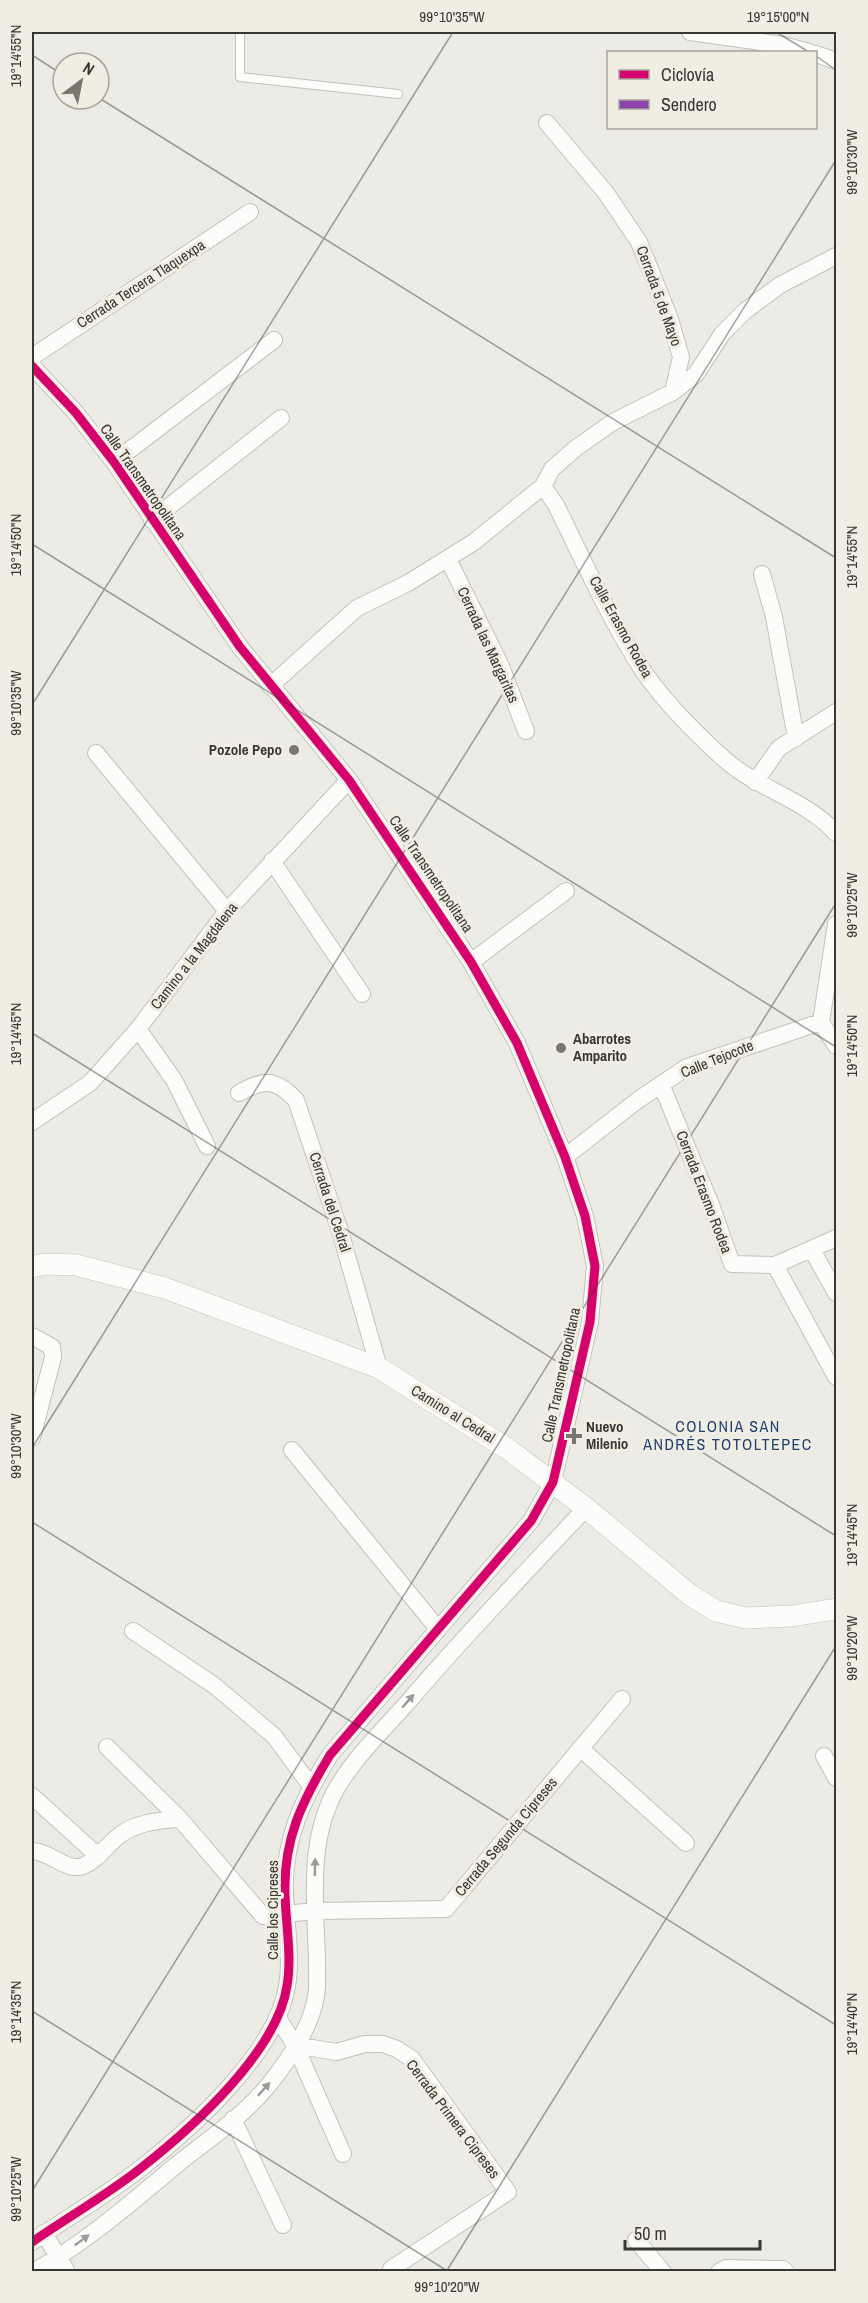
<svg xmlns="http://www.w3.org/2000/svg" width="868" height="2303" font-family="'Archivo Narrow',sans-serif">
<rect width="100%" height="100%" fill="#ecebe6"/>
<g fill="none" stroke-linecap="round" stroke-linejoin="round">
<defs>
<path id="service" d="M 240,32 L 240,77 L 398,94"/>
<path id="minor" d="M 690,32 L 783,45 L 809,52
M 816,54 L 836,61
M 547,123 L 606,193 L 639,242 L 670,319 L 681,357 L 673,392
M 32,357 L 250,212
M 32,366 L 76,413 L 114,462 L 240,647 L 349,780 L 471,962 L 517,1043 L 565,1157 L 585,1216 L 595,1266 L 590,1322 L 553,1482 L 531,1521 L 330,1755 C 302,1801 283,1840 285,1895 C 286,1925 292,1957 287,1986 C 277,2052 192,2128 141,2168 C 107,2195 68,2217 32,2242
M 114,462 L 274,340
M 543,486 L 556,505 C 582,558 607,613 638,663 C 660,698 692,730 723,758 C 757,789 805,799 836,833
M 152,520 L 281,418
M 448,559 L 500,664 L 526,731
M 762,574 L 774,617 L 796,738
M 270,686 L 357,608 L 408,583 L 474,542 L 543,486 L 552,469 L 576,448 L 613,422 L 673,392 L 696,374 L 722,334 L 745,311 L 780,285 L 836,256
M 96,753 L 227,911
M 755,782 L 779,748 L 836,712
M 272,861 L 362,994
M 836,924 L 821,1022 L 836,1046
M 471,962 L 566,891
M 138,1029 L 174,1080 L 207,1146
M 661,1084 L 711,1205 L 732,1264 L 775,1265 L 836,1238
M 239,1093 C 264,1079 275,1078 296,1100 L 340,1231 L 379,1368
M 32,1122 L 90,1083 L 138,1029 L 227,911 L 349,780
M 565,1157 L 638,1100 L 687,1067 L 821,1022
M 812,1250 L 836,1293
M 775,1265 L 836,1377
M 32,1336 L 52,1347 L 53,1357 L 32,1438
M 292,1450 L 438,1629
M 133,1631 L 215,1686 L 274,1736 L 311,1786
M 107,1747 L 180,1819
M 580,1748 L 686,1843
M 824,1756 L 836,1778
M 32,1796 L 98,1856
M 32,1851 C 49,1851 67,1872 83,1866 C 96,1861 105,1848 115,1839 C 132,1823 158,1820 180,1819 L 263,1916 L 316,1911 L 446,1909 L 622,1699
M 278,2018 L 295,2045 L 343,2154
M 295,2045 L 336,2052 L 365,2044 L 383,2044 L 397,2049 L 412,2059 L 508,2192 L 391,2269
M 233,2119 L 283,2225
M 44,2233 L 67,2272
M 636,2240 L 663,2272
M 33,2272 C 87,2242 133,2201 180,2162 C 209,2139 243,2116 267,2087 C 289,2060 316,2022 317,1986 C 319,1919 302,1847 338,1786 C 356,1756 384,1729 408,1702 C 465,1635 526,1572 586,1508
M 719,2272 L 726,2268 L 783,2269 L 786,2272"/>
<path id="tertiary" d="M 32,1267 L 45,1264 L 76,1265 L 165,1288 L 379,1368 L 508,1449 L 586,1508 L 690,1595 L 716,1611 L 746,1618 L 792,1616 L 836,1609"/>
</defs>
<!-- service casing -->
<use href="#service" stroke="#c2c2bd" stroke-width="10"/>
<!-- minor casing -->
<use href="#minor" stroke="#c2c2bd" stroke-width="18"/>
<!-- tertiary casing -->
<use href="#tertiary" stroke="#c2c2bd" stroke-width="22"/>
<!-- service -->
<use href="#service" stroke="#fcfcfb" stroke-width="8"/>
<!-- minor -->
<use href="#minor" stroke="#fcfcfb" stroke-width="16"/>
<!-- tertiary -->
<use href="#tertiary" stroke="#fcfcfb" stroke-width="21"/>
<!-- quiet -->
<path stroke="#8e44ad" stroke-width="8" stroke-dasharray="15 8" stroke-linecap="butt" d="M 707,34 L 707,32"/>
<defs>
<path id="cycleway" d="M 32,366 L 76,413 L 114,462 L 240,647 L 349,780 L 471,962 L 517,1043 L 565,1157 L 585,1216 L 595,1266 L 590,1322 L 553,1482 L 531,1521 L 330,1755 C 302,1801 283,1840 285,1895 C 286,1925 292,1957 287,1986 C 277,2052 192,2128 141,2168 C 107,2195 68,2217 32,2242"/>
</defs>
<!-- cycleway casing -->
<use href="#cycleway" stroke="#f0ede2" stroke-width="13"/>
<!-- cycleway -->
<use href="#cycleway" stroke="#d6006c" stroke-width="9"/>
</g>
<!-- one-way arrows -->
<defs><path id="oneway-solid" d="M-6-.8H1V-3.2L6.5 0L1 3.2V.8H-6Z" transform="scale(1.5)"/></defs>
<g fill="#9a9a96">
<use href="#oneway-solid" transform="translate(408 1701) rotate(-49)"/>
<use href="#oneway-solid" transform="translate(315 1867) rotate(-89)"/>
<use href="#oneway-solid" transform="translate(264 2089) rotate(-48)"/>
<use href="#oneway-solid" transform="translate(82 2240) rotate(-36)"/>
</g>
<!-- ticks -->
<path fill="none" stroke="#383732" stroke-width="1.5" stroke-opacity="0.45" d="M 776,32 L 809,52M 32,55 L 63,75M 816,56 L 836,70M 99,98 L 836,558M 32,544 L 836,1047M 32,705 L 453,32M 32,1033 L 836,1536M 32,1448 L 836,160M 32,1522 L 836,2025M 32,2011 L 449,2272M 32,2191 L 836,903M 446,2272 L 836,1646"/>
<!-- markers -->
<g fill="#777671" stroke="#f0ede2" stroke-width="2">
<circle cx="294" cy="750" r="6"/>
<circle cx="561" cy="1048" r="6"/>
<path d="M571 1427h6v6h6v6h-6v6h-6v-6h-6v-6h6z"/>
</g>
<g text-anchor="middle" stroke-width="6" stroke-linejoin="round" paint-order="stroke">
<!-- street labels -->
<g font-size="15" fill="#383732" stroke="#f0ede2">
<text transform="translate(141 284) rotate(-33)" y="5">Cerrada Tercera Tlaquexpa</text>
<text transform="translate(659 296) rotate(70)" y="5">Cerrada 5 de Mayo</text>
<text transform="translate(143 482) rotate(55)" y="5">Calle Transmetropolitana</text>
<text transform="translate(621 627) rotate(61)" y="5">Calle Erasmo Rodea</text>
<text transform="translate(488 645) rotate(65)" y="5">Cerrada las Margaritas</text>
<text transform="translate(431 874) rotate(56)" y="5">Calle Transmetropolitana</text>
<text transform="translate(194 956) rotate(-52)" y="5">Camino a la Magdalena</text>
<text transform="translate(717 1059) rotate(-22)" y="5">Calle Tejocote</text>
<text transform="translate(704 1192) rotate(69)" y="5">Cerrada Erasmo Rodea</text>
<text transform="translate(330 1202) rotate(72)" y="5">Cerrada del Cedral</text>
<text transform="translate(561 1375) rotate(-78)" y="5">Calle Transmetropolitana</text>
<text transform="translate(453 1414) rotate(32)" y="5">Camino al Cedral</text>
<text transform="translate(506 1837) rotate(-50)" y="5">Cerrada Segunda Cipreses</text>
<text transform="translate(273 1910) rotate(-90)" y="5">Calle los Cipreses</text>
<text transform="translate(453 2119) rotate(53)" y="5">Cerrada Primera Cipreses</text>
</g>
<!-- poi labels -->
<g font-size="15" font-weight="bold" fill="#383732" stroke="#f0ede2" text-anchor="start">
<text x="282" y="755" text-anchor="end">Pozole Pepo</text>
<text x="573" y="1044">Abarrotes<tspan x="573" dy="17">Amparito</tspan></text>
<text x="586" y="1432">Nuevo<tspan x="586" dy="17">Milenio</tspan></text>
</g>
<!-- neighbourhood labels -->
<g font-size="16" letter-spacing="1.5" fill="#1d4075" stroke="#f0ede2">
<text x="728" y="1432">COLONIA SAN<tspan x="728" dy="18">ANDRÉS TOTOLTEPEC</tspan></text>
</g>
</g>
<!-- border -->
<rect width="868" height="2303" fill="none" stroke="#f0ede2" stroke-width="66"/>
<!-- legend -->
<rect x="607" y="51" width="210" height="78" fill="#f0ede2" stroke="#a6a49c" stroke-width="1.5"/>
<rect x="619" y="70" width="30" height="9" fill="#d6006c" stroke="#a6a49c" stroke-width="1.5"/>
<text x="661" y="81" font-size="18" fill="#383732">Ciclovía</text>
<rect x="619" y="100" width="30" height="9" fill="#8e44ad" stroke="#a6a49c" stroke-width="1.5"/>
<text x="661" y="111" font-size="18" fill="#383732">Sendero</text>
<!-- north arrow -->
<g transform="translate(81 81) rotate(32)"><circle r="28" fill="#f0ede2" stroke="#a6a49c" stroke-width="1.5"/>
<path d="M0-4.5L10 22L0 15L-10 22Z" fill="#777671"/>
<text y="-9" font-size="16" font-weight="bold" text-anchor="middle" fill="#383732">N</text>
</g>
<!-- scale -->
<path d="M625 2240v9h135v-9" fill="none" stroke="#383732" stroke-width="3"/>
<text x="634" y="2240" font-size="18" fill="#383732" stroke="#f0ede2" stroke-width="4.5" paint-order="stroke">50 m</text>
<rect x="33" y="33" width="802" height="2237" fill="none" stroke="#383732" stroke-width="2"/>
<g font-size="15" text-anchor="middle" fill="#383732">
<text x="452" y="22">99°10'35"W</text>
<text x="778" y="22">19°15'00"N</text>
<text transform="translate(16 56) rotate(-90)" y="5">19°14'55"N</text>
<text transform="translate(852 162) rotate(-90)" y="5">99°10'30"W</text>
<text transform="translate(16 545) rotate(-90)" y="5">19°14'50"N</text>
<text transform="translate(852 557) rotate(-90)" y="5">19°14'55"N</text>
<text transform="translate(16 703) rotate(-90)" y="5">99°10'35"W</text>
<text transform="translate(852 905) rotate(-90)" y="5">99°10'25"W</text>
<text transform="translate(16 1034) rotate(-90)" y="5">19°14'45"N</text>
<text transform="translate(852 1046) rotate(-90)" y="5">19°14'50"N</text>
<text transform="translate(16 1446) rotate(-90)" y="5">99°10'30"W</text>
<text transform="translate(852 1535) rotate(-90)" y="5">19°14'45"N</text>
<text transform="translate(852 1648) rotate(-90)" y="5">99°10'20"W</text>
<text transform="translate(16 2012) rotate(-90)" y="5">19°14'35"N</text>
<text transform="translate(852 2024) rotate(-90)" y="5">19°14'40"N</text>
<text transform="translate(16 2189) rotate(-90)" y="5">99°10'25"W</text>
<text x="447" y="2292">99°10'20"W</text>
</g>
</svg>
